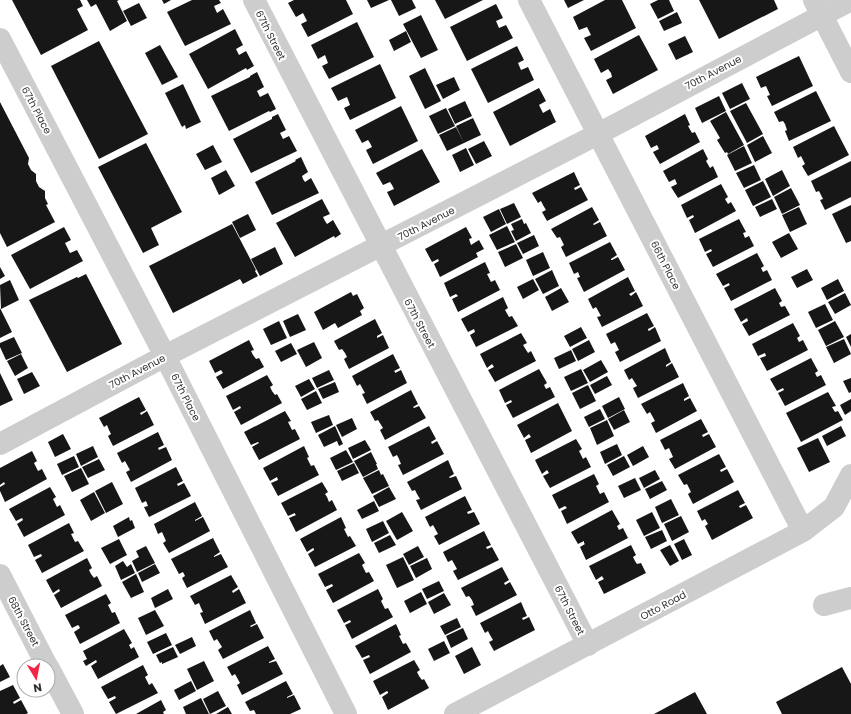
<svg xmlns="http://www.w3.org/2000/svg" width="851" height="714" font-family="Poppins,sans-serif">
<rect width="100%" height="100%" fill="#fff"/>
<!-- building -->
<path fill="#171717" d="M 12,0 L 80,0 L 83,6 L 77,9 L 88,30 L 41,55 Z
M 87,0 L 119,0 L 117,1 L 127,21 L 110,31 L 96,4 L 91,7 Z
M 162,0 L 171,0 L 164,4 Z
M 192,0 L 219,0 L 221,3 L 214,6 L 217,13 L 223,9 L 231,24 L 185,46 L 167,12 Z
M 294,0 L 346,0 L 353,14 L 308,37 L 301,24 L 307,21 L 303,13 L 296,17 L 288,3 Z
M 367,0 L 389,0 L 371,8 Z
M 391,0 L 412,0 L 416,8 L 399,16 Z
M 435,0 L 483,0 L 445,19 Z
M 564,0 L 584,0 L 568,8 Z
M 605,0 L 622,0 L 636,28 L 591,51 L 584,38 L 591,35 L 587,27 L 579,30 L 573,17 Z
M 658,0 L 669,0 L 674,11 L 658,19 L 650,4 Z
M 699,0 L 774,0 L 778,9 L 719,39 Z
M 139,3 L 147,18 L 131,26 L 123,11 Z
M 496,4 L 503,18 L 496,21 L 499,28 L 506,25 L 513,38 L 467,61 L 450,27 Z
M 677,12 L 682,23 L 664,31 L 659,21 Z
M 421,15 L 438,50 L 421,58 L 403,24 Z
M 357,22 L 374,57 L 329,79 L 322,66 L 328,63 L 325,55 L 318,59 L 311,45 Z
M 235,29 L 243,45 L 236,49 L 239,55 L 246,51 L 254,66 L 247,70 L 246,68 L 208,89 L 189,54 Z
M 406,31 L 411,42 L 394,51 L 389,40 Z
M 639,35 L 658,70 L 613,94 L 606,80 L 612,77 L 611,73 L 608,69 L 601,73 L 594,59 Z
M 685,36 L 693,52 L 676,60 L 668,44 Z
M 99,41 L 148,134 L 99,159 L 51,66 Z
M 160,45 L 178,77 L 162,85 L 145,53 Z
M 517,46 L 524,60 L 518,63 L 521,70 L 528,67 L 534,80 L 488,103 L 471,69 Z
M 799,56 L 813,86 L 772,106 L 767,96 L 770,95 L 766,86 L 761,88 L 756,77 Z
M 380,64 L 396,98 L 350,120 L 344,108 L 350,105 L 347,97 L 338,101 L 331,88 Z
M 425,68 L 441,101 L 425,109 L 409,76 Z
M 257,72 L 264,87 L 257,91 L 260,97 L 268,93 L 276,109 L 270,112 L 269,111 L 229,131 L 211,96 L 250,77 L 250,76 Z
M 454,77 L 460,90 L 443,99 L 436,85 Z
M 742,83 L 750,99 L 730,109 L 722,93 Z
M 183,84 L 201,122 L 186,129 L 185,125 L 182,127 L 165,93 Z
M 539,88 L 546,101 L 539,105 L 543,113 L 550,109 L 556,122 L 510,146 L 493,112 Z
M 816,91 L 831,121 L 789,141 L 785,131 L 787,130 L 785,124 L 783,121 L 779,122 L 774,112 Z
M 719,96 L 726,111 L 702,123 L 695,108 Z
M 465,101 L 472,116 L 455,124 L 448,109 Z
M 0,102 L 29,158 L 28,164 L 31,170 L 36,174 L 36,181 L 39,187 L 45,191 L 45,198 L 48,204 L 46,205 L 55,222 L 7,247 L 0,233 Z
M 746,103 L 763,134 L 747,143 L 730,111 Z
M 401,106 L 418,141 L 373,164 L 366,150 L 372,147 L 370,143 L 368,140 L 362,143 L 355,130 Z
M 446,108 L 455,126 L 438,134 L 429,116 Z
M 726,112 L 744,145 L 728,154 L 727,152 L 725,153 L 717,140 L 720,138 L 710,121 Z
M 278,114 L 286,130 L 280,133 L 283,139 L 289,136 L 297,151 L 251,173 L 233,139 L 272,119 L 272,117 Z
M 685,114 L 690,125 L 688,126 L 692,133 L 695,132 L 700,142 L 660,164 L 653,152 L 659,149 L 657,145 L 651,148 L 645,136 Z
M 473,118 L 481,135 L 464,143 L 456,126 Z
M 834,126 L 849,155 L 808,176 L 802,166 L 805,164 L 801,156 L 798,158 L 793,147 Z
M 456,127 L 464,143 L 447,151 L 439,135 Z
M 763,136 L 772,153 L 755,162 L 747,145 Z
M 484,141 L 492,156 L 476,164 L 468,149 Z
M 146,143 L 182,212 L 151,228 L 159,245 L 143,253 L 98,167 Z
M 213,145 L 222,162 L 205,170 L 196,154 Z
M 744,146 L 752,163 L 735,171 L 727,155 Z
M 466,148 L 474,165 L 460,172 L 452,155 Z
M 422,149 L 440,182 L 394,206 L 387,192 L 394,189 L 392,185 L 390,182 L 383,185 L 376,173 Z
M 703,149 L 708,159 L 706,161 L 710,168 L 713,166 L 718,177 L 678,198 L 671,187 L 677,184 L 675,179 L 669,182 L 663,171 Z
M 301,157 L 308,172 L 302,176 L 303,179 L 305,182 L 311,178 L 319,193 L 272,215 L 255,182 L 296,161 L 295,160 Z
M 851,161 L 851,197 L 825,210 L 820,200 L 823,199 L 819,191 L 816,192 L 811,181 Z
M 754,165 L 761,180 L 744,188 L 736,173 Z
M 226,170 L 235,186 L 219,195 L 211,178 Z
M 782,170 L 790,186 L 773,196 L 765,179 Z
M 574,172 L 580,185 L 574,188 L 575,190 L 581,187 L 588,200 L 547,221 L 542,212 L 546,210 L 543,205 L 541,201 L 538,203 L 532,193 Z
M 763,181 L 771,197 L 753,206 L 745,190 Z
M 721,184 L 728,197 L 725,199 L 728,204 L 731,202 L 736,211 L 695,233 L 689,220 L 694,217 L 693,215 L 687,218 L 681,205 Z
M 791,188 L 800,205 L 782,214 L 774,197 Z
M 322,199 L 330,214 L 323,217 L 325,221 L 327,224 L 333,220 L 341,234 L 335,238 L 334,236 L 295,257 L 276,223 Z
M 772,199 L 777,209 L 760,217 L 755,207 Z
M 514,203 L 521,217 L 507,224 L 500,209 Z
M 851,205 L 851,241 L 846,243 L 832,214 Z
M 592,207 L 599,220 L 593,224 L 594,225 L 600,222 L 607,236 L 566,257 L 561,247 L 564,245 L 560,237 L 557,238 L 551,229 Z
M 799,207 L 807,224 L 790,232 L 782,215 Z
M 499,209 L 506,224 L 491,232 L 483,217 Z
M 248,214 L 256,230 L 240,238 L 232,222 Z
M 522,219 L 524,224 L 526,223 L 531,233 L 516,241 L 511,231 L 514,230 L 511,224 Z
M 739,219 L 746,232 L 743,233 L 745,238 L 749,236 L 754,246 L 713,267 L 706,254 L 712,251 L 711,249 L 705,252 L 699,239 Z
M 232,224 L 256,270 L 255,271 L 258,276 L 243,284 L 240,279 L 173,313 L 149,266 Z
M 507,226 L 515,242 L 497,250 L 489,235 Z
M 64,227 L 71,240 L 65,243 L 70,253 L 77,250 L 83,261 L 30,289 L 11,255 Z
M 466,227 L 472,238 L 469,239 L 471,245 L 479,240 L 484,249 L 476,253 L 478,257 L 440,277 L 434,264 L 439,261 L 438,259 L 432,262 L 425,249 Z
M 789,233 L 798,249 L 781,258 L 772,242 Z
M 534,235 L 539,246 L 523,254 L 517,243 Z
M 610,242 L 617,255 L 611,259 L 611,260 L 612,260 L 618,257 L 625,270 L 584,292 L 577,278 L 580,277 L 578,272 L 574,274 L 569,263 Z
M 516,244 L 523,258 L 505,267 L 498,252 Z
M 275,247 L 283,264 L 260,276 L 251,259 Z
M 543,252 L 550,268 L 533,276 L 526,260 Z
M 757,253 L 764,266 L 761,268 L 763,272 L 767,270 L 772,280 L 731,301 L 724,288 L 730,285 L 729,284 L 729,283 L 723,286 L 716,274 Z
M 485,262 L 490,273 L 487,274 L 491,282 L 495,280 L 500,290 L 458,312 L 452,299 L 458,296 L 456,294 L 450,297 L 444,283 Z
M 0,267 L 5,276 L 0,279 Z
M 807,269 L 813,280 L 797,288 L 791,277 Z
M 552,270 L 559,286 L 543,294 L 535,279 Z
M 86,274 L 122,344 L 67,372 L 29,300 L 77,277 L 78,278 Z
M 628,277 L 635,291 L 629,294 L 631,296 L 636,292 L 643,306 L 602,327 L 597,317 L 601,316 L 596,307 L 593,309 L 588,299 Z
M 533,279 L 539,290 L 523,299 L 517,287 Z
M 838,279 L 844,291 L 827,300 L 821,288 Z
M 10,280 L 19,300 L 1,309 L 0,285 Z
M 561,288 L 569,302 L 552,311 L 545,297 Z
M 775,288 L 782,301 L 779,303 L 781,307 L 785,306 L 790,315 L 749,336 L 742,324 L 748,321 L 747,318 L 741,322 L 734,309 Z
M 351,292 L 353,296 L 357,294 L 364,308 L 360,311 L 362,315 L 338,328 L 335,323 L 323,330 L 314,312 Z
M 845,293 L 851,305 L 835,314 L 828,302 Z
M 503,297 L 508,308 L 505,310 L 509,317 L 512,316 L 518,326 L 476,347 L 470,335 L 475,332 L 474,329 L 468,332 L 461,319 Z
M 825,304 L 833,320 L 816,328 L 808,312 Z
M 0,308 L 12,332 L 0,338 Z
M 647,313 L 654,326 L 648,329 L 648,330 L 649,331 L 655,327 L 661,341 L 620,362 L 615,352 L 619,350 L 615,342 L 611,344 L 606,334 Z
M 298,314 L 306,330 L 290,337 L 283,321 Z
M 375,319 L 382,333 L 377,336 L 377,338 L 383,335 L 389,348 L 349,369 L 344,359 L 347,357 L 345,353 L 342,349 L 339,350 L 334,341 Z
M 279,321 L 287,338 L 271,345 L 263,329 Z
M 835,321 L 844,337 L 826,346 L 818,330 Z
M 793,323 L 800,336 L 797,338 L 799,342 L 803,340 L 808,350 L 767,371 L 760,358 L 766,356 L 765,353 L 758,356 L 752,344 Z
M 581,327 L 587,338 L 570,347 L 564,336 Z
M 521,333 L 527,343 L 523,345 L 528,353 L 531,351 L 536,361 L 495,382 L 488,370 L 494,367 L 492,364 L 487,368 L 480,354 Z
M 851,334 L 851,347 L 846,337 Z
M 14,337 L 22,353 L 6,360 L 0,347 L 0,343 Z
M 844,339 L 851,354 L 834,363 L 826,347 Z
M 249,340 L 254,350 L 251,351 L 253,355 L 256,359 L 259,358 L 264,367 L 223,389 L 216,377 L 223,373 L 221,370 L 215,373 L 209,361 Z
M 589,340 L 595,352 L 578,361 L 572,349 Z
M 314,342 L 322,358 L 306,367 L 297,350 Z
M 291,343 L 297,354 L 281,362 L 275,351 Z
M 665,348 L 671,362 L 666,365 L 666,367 L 672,363 L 679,377 L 638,398 L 633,388 L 637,386 L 632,378 L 629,380 L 624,370 Z
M 571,350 L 576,361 L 559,369 L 554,358 Z
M 21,354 L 28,368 L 15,376 L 7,361 Z
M 393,354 L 400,368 L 394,371 L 395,372 L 395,373 L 401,370 L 407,383 L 367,404 L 362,394 L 365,393 L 360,384 L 357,386 L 352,376 Z
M 811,358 L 818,371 L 815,373 L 817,377 L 821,375 L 826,385 L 785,406 L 778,393 L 784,390 L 783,388 L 777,391 L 770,379 Z
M 601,360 L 608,372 L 590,382 L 583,370 Z
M 539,369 L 547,383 L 544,385 L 546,389 L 550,387 L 555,397 L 513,418 L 506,405 L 512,402 L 511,400 L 505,403 L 499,390 Z
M 581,369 L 588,383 L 571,391 L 564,377 Z
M 329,370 L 334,380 L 317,388 L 312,378 Z
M 32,372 L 40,386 L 24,394 L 17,379 Z
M 0,373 L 13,400 L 0,406 Z
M 267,375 L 273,385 L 270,387 L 272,391 L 275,395 L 277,394 L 282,403 L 241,425 L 234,412 L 241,408 L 240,406 L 233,410 L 226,396 Z
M 607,376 L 612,385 L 595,394 L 590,385 Z
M 851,378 L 851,392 L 849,393 L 843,381 Z
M 309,379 L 315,389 L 301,397 L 295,386 Z
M 335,382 L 339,392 L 323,399 L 318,389 Z
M 683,383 L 689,396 L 684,399 L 684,401 L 690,398 L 697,411 L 656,433 L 651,423 L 655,421 L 650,412 L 647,414 L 641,404 Z
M 588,385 L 596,401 L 580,409 L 572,393 Z
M 411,390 L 418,404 L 413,407 L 414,408 L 419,406 L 426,418 L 385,440 L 380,430 L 383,428 L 378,420 L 375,421 L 370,412 Z
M 316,391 L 322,403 L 307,410 L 301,399 Z
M 828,392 L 836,406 L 832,407 L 835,412 L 838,411 L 843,420 L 801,442 L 786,413 Z
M 139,397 L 146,410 L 140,413 L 141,415 L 147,411 L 154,425 L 113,446 L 108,436 L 111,434 L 109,430 L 107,425 L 104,427 L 99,418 Z
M 619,397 L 625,409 L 608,418 L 602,406 Z
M 851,399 L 851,411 L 845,415 L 840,405 Z
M 558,403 L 572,431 L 531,453 L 525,440 L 531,437 L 529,434 L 524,438 L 517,425 Z
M 600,409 L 605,419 L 589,427 L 584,417 Z
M 624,410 L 630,422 L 614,430 L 608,419 Z
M 285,411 L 291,421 L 288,422 L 292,430 L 295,429 L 300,439 L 259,460 L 252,447 L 259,443 L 258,442 L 251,445 L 244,432 Z
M 329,415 L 333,425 L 316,433 L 311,422 Z
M 352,418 L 357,429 L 342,437 L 336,425 Z
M 701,419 L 708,432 L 702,435 L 703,437 L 709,434 L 716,447 L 675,469 L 669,459 L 673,457 L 669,448 L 665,450 L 660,440 Z
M 607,420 L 614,436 L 597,445 L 590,428 Z
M 335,426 L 343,444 L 339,446 L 337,441 L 324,447 L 318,435 Z
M 429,426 L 436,439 L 431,442 L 432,444 L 437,441 L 444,454 L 403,475 L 398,465 L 401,464 L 399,459 L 397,455 L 393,457 L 388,447 Z
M 841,426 L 846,436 L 827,446 L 822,436 Z
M 158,432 L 164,445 L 158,448 L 159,450 L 166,447 L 172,460 L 131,482 L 126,472 L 130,470 L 125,461 L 122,463 L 117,453 Z
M 63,434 L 71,449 L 55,457 L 48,442 Z
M 818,438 L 830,462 L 809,472 L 797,448 Z
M 576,439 L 582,449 L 579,451 L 583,459 L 586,457 L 591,467 L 550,488 L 543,476 L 549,473 L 547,470 L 542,474 L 535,460 Z
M 365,440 L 371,450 L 353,459 L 348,448 Z
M 617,444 L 622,455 L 605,464 L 600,452 Z
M 93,446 L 98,457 L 81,466 L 76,454 Z
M 304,446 L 309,457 L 307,458 L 311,466 L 314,465 L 319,475 L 278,496 L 271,483 L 278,480 L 277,477 L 270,481 L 263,468 Z
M 643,446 L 649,457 L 633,466 L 627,455 Z
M 346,450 L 353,462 L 336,470 L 330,458 Z
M 32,451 L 37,461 L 34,463 L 38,471 L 42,469 L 47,479 L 5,502 L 0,491 L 0,487 L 5,484 L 4,482 L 0,485 L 0,468 Z
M 371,452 L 377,464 L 376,464 L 378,469 L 363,477 L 354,461 Z
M 719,454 L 726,467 L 720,470 L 721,472 L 727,469 L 734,482 L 693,504 L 688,494 L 691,492 L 687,484 L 684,485 L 678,475 Z
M 74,456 L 79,467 L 62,475 L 57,464 Z
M 624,456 L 630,467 L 613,476 L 607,465 Z
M 99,459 L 105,470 L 88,478 L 82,467 Z
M 448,460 L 454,474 L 449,477 L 450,478 L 456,476 L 462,489 L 421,510 L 416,500 L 420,499 L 417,494 L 415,490 L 412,491 L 407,482 Z
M 354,463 L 359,473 L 342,481 L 337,471 Z
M 176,467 L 183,481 L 177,484 L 178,486 L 184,483 L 191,496 L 149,517 L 144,507 L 148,506 L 146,501 L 142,503 L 135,488 Z
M 81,468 L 89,484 L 72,492 L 64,476 Z
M 379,470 L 381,475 L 383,474 L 389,486 L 372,494 L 363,478 Z
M 655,470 L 660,479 L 644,488 L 639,478 Z
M 594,474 L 599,484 L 596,486 L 600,494 L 604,492 L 609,502 L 567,524 L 561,511 L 567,508 L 565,506 L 559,509 L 552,495 Z
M 635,478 L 641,490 L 624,498 L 618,486 Z
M 662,481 L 667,490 L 650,499 L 645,489 Z
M 112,482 L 123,504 L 106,513 L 95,491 Z
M 322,482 L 328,492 L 325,494 L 327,497 L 329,502 L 332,500 L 337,510 L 296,532 L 289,518 L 296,515 L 295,514 L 295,513 L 288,516 L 281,503 Z
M 50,487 L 56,497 L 53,499 L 57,507 L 60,505 L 65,515 L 24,537 L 17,524 L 23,520 L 22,518 L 16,521 L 9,509 Z
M 389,487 L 396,499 L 379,507 L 373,496 Z
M 738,490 L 745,503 L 739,506 L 740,508 L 746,505 L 753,518 L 712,540 L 705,526 L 708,524 L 705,519 L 702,521 L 697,511 Z
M 94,492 L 105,513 L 91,521 L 80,500 Z
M 465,496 L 472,510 L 467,512 L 468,514 L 474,512 L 480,524 L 439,545 L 434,536 L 438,534 L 433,525 L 430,527 L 425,517 Z
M 671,499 L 679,515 L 662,523 L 655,507 Z
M 374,501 L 379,511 L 362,519 L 357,510 Z
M 195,502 L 202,516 L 195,520 L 195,521 L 203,517 L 210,531 L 169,553 L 163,543 L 166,541 L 162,532 L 158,534 L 154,524 Z
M 612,510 L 620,524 L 617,526 L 619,530 L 623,528 L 628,538 L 586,560 L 580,547 L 585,544 L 584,543 L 584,541 L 578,544 L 571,532 Z
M 402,512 L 413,531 L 397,540 L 386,521 Z
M 652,512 L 660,528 L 644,536 L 636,520 Z
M 681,516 L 689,532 L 672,541 L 664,524 Z
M 129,517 L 130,521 L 132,520 L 135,528 L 118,537 L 113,526 Z
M 341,517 L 346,528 L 344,529 L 348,537 L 350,536 L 356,546 L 315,567 L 308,554 L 314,550 L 314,549 L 313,548 L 307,552 L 300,539 Z
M 383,521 L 389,533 L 372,542 L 366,529 Z
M 69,523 L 74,533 L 71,534 L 75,542 L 78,541 L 84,551 L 42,573 L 35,560 L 42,556 L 41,554 L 34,557 L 28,545 Z
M 662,530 L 667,541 L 651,549 L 645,537 Z
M 484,531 L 491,545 L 486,547 L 487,549 L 492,547 L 499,560 L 458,580 L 453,571 L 457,569 L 452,560 L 448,562 L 443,552 Z
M 390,535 L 396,545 L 379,553 L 374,543 Z
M 213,538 L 220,552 L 214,556 L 214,557 L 221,554 L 228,567 L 187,588 L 182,578 L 185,576 L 183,572 L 179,574 L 171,559 Z
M 119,539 L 127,555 L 110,564 L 101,548 Z
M 684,539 L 692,555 L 682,560 L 674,544 Z
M 631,545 L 636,555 L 633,557 L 635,561 L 637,564 L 641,563 L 646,573 L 604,594 L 598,582 L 604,579 L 603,578 L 602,576 L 596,580 L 589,566 Z
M 670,545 L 679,561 L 670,566 L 660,550 Z
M 146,546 L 155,563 L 137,572 L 132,561 L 139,557 L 136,551 Z
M 418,546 L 424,557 L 409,565 L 403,554 Z
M 359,553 L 365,563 L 362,565 L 366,573 L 369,572 L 374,581 L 333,603 L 326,590 L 333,586 L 332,584 L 325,587 L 318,574 Z
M 403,557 L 414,580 L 397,588 L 386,565 Z
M 87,558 L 92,568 L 89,570 L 91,574 L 94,578 L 97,576 L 102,586 L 61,608 L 54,595 L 60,591 L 59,589 L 53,593 L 46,580 Z
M 427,558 L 432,569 L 416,578 L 410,566 Z
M 123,561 L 127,567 L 131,564 L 135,573 L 121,580 L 115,566 Z
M 155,564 L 160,573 L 142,582 L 138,573 Z
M 502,567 L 509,580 L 504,583 L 505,585 L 510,582 L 517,595 L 476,616 L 471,606 L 474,605 L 472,600 L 469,596 L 466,597 L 461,588 Z
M 136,574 L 144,592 L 131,598 L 122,582 Z
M 231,575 L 238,587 L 232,591 L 233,593 L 239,589 L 246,603 L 205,624 L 200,613 L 203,612 L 201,608 L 199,603 L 195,605 L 190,596 Z
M 439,581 L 444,591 L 427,599 L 422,589 Z
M 168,589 L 173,599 L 155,608 L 151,598 Z
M 378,589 L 383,599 L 381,601 L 385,609 L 388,608 L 393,617 L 352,639 L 345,625 L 351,622 L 350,620 L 344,623 L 337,610 Z
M 421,592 L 427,604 L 410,613 L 404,601 Z
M 444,593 L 451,605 L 434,614 L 428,602 Z
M 106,594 L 111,603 L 108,605 L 112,613 L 115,612 L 120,623 L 80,644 L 74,632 L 80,628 L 79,626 L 78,625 L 72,628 L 65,615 Z
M 521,602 L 527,616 L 522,618 L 523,620 L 529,617 L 535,630 L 494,651 L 489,642 L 493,640 L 490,635 L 488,631 L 485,633 L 480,623 Z
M 155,610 L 164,626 L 146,635 L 138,618 Z
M 250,610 L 256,623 L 250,626 L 251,627 L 257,624 L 264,638 L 223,659 L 218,650 L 222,647 L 217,639 L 214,641 L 209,631 Z
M 457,618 L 461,627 L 445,635 L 440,626 Z
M 396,624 L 401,635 L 399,636 L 403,644 L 406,643 L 411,652 L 370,674 L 363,660 L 370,657 L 369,655 L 362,658 L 355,646 Z
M 463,628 L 468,639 L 451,648 L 446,636 Z
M 124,629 L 132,643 L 129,645 L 131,649 L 134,647 L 139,657 L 98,679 L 91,666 L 97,662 L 96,660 L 86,666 L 83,661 L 87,659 L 83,651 Z
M 166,633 L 172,645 L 153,654 L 147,642 Z
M 192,637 L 196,646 L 180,654 L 175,645 Z
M 444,641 L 450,653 L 434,661 L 428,649 Z
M 268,646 L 275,659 L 269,662 L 269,663 L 276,661 L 283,674 L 242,695 L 237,685 L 240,683 L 235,674 L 232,676 L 227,667 Z
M 173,647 L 178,657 L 162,664 L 162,662 L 160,663 L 156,655 Z
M 472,647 L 481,665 L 464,674 L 455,656 Z
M 414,660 L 420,670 L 417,672 L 419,676 L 422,680 L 424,679 L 429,688 L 388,710 L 382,697 L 388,693 L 388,692 L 387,691 L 380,695 L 373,681 Z
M 204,661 L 214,681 L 197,690 L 187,669 Z
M 3,664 L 10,677 L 0,682 L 0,666 Z
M 143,665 L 148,675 L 145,677 L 149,685 L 152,683 L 158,693 L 116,714 L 109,702 L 116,698 L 115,696 L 108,699 L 101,687 Z
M 842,667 L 851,684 L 851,714 L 782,714 L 776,702 Z
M 191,681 L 196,691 L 179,700 L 174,690 Z
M 286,681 L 293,694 L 287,697 L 287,698 L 294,695 L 301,709 L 290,714 L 256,714 L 254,710 L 250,711 L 245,702 Z
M 13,685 L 20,698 L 13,702 L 14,704 L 21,700 L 28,713 L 26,714 L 0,714 L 0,691 Z
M 218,691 L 226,706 L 210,714 L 203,699 Z
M 695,692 L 707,714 L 654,714 Z
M 201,698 L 209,714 L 186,714 L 183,707 Z
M 161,700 L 166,710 L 163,712 L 164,714 L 136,714 Z
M 228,707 L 232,714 L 216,714 Z"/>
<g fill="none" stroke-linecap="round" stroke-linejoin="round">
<!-- minor -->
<path stroke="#cdcdcd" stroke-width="22" d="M 254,0 L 588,645
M 529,0 L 803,531
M 814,0 L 851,72
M 0,39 L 165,356 L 346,714
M 0,444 L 165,356 L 598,134 L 851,0
M 0,575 L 47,666
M 824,605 L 851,598
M 48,667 L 73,714
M 455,714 L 803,531 L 834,507 L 851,475"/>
</g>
<g text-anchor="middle" stroke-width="4" stroke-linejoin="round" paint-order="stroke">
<!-- street labels -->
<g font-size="10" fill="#303030" stroke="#fff">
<text transform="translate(271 35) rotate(63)" y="4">67th Street</text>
<text transform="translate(713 72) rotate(-28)" y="4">70th Avenue</text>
<text transform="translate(37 110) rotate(62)" y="4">67th Place</text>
<text transform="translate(426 223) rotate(-27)" y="4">70th Avenue</text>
<text transform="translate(666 265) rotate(63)" y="4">66th Place</text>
<text transform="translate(420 323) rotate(62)" y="4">67th Street</text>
<text transform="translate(137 371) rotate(-28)" y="4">70th Avenue</text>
<text transform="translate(186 397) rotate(63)" y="4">67th Place</text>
<text transform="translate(663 605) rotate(-28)" y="4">Otto Road</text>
<text transform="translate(570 610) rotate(63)" y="4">67th Street</text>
<text transform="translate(24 621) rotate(62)" y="4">68th Street</text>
</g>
</g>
<!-- north arrow -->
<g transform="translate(36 678) rotate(170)"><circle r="19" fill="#ffffff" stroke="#acacac"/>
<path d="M0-3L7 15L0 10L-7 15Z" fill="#f32545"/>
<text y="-6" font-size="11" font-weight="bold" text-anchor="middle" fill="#303030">N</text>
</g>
</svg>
